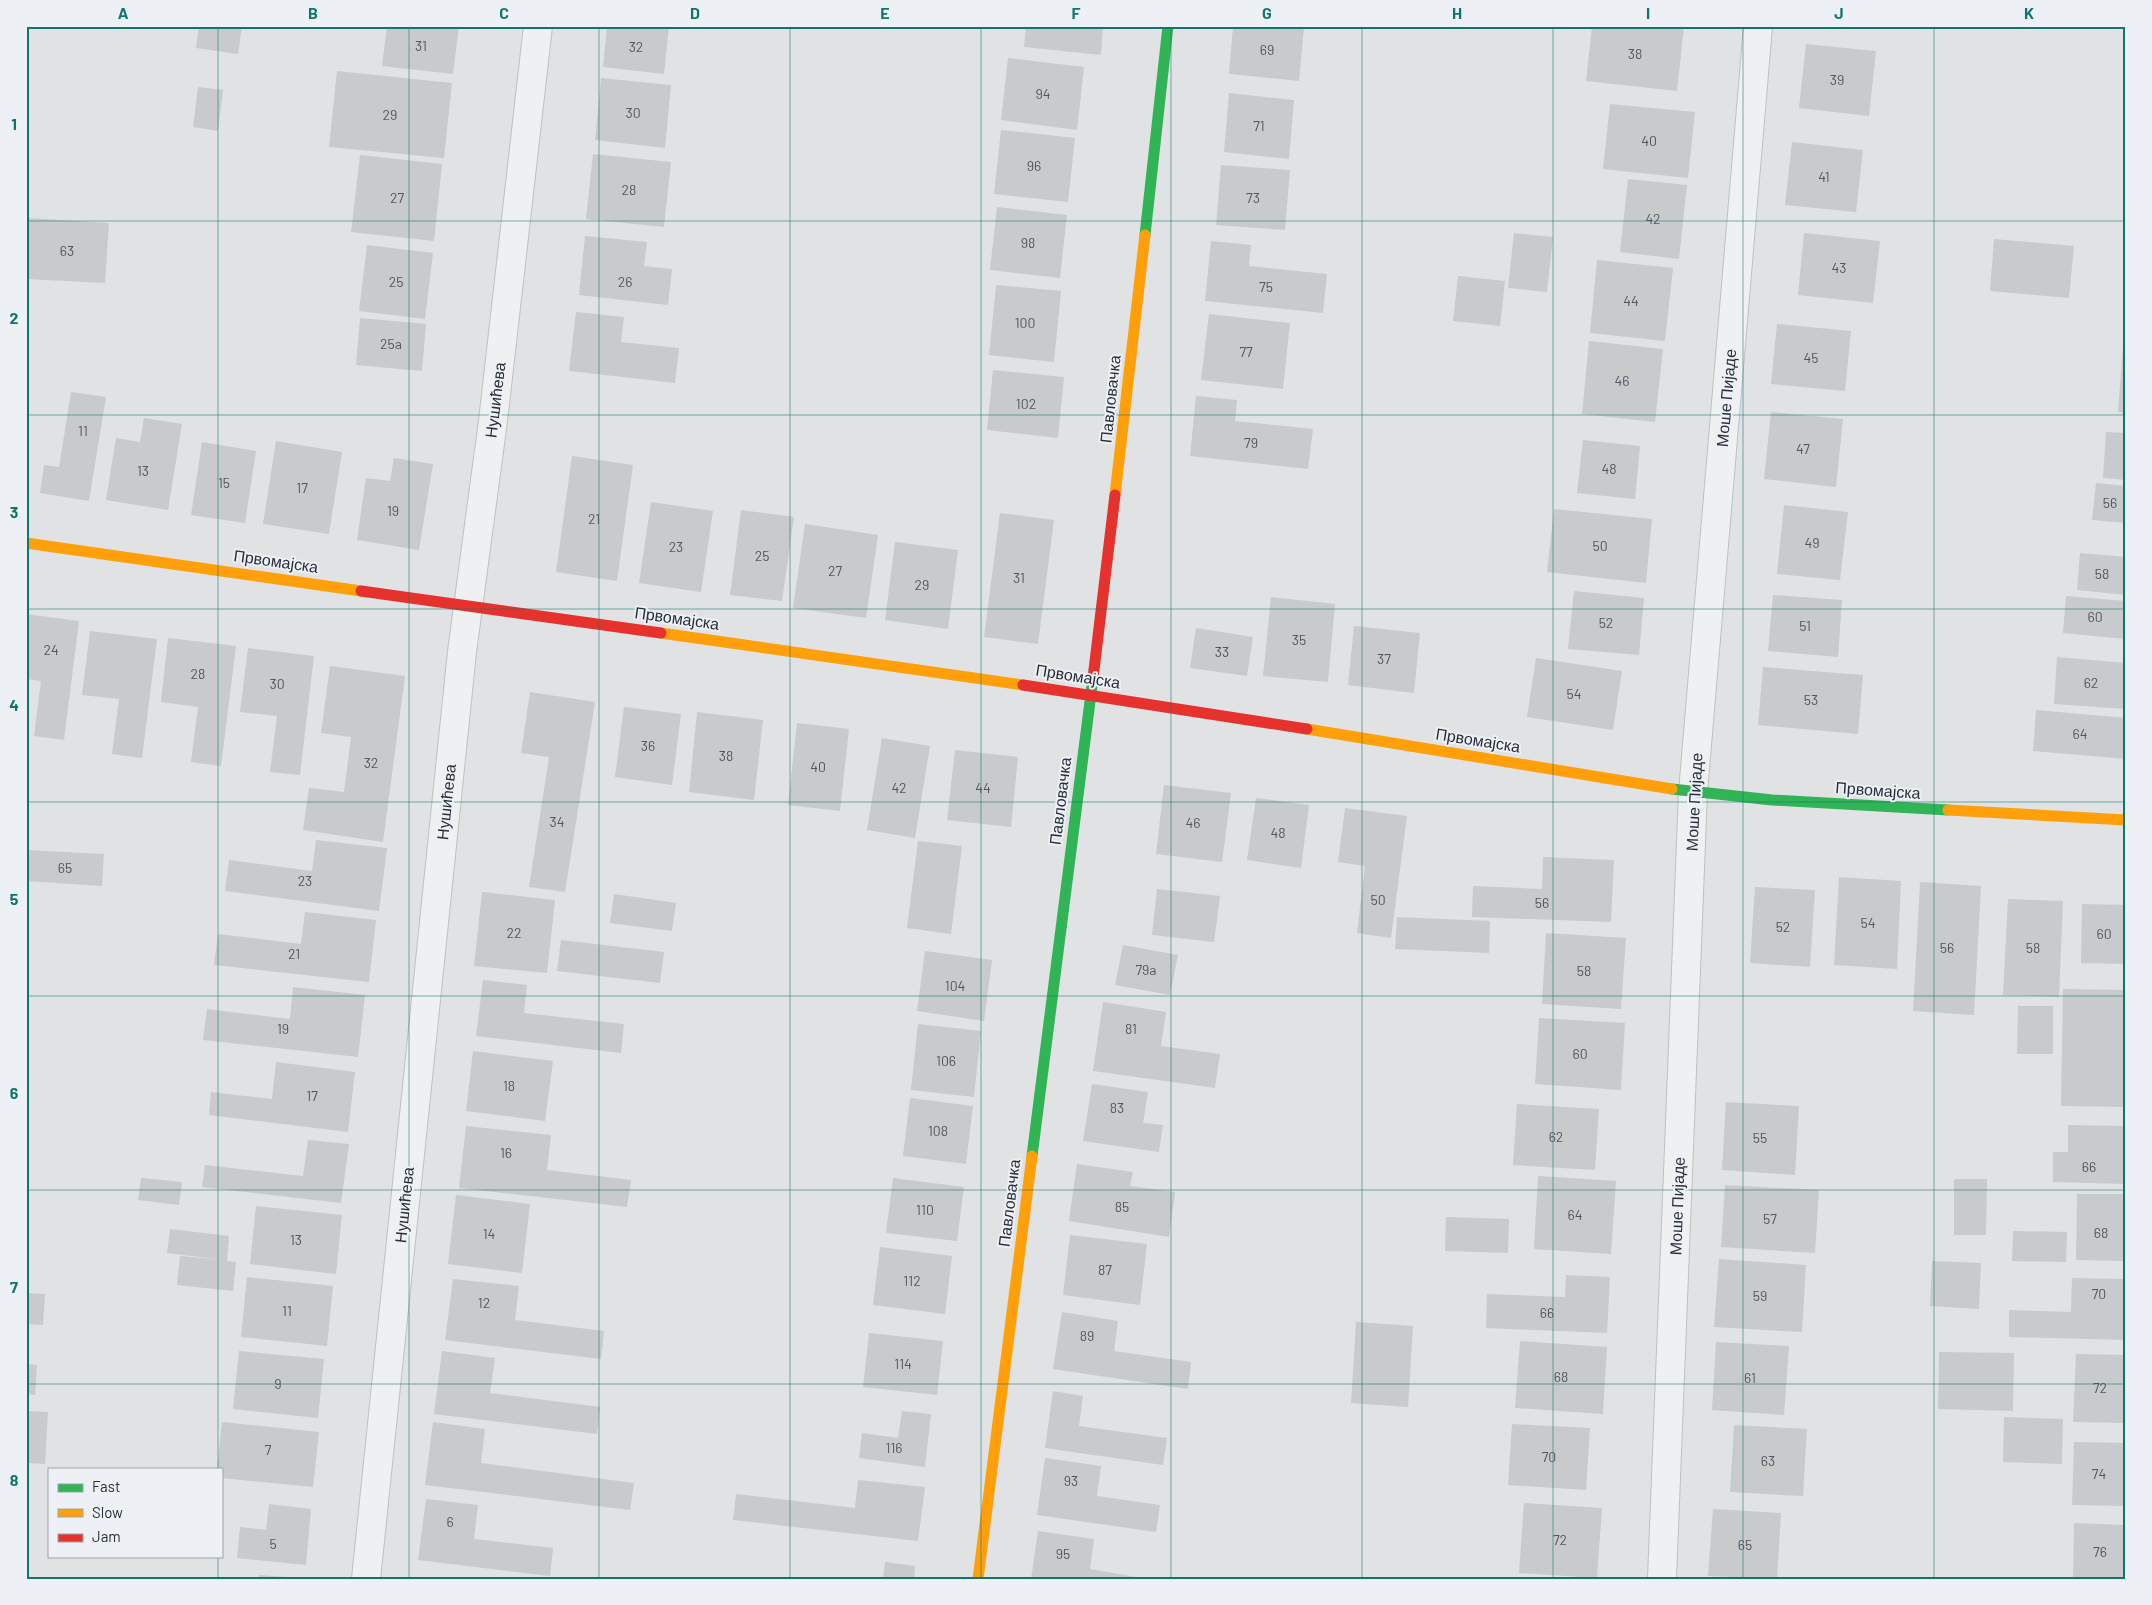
<svg xmlns="http://www.w3.org/2000/svg" width="2152" height="1605" font-family="Barlow,sans-serif">
<rect width="100%" height="100%" fill="#e0e2e4"/>
<!-- building -->
<path fill="#c8cacc" d="M 199,26 L 242,26 L 238,54 L 196,48 Z
M 387,26 L 459,26 L 453,74 L 382,66 Z
M 607,26 L 669,26 L 664,74 L 603,67 Z
M 1026,26 L 1103,26 L 1101,55 L 1024,47 Z
M 1233,26 L 1304,27 L 1299,81 L 1229,74 Z
M 1592,26 L 1684,26 L 1677,91 L 1586,81 Z
M 1806,44 L 1876,51 L 1869,116 L 1799,108 Z
M 1008,58 L 1084,67 L 1077,130 L 1001,120 Z
M 337,71 L 452,83 L 444,158 L 329,147 Z
M 601,78 L 671,85 L 665,148 L 595,140 Z
M 198,87 L 223,90 L 218,131 L 193,127 Z
M 1229,93 L 1294,100 L 1289,159 L 1224,152 Z
M 1610,104 L 1695,112 L 1688,178 L 1603,169 Z
M 1001,130 L 1075,138 L 1068,202 L 994,194 Z
M 1792,142 L 1863,150 L 1856,212 L 1785,205 Z
M 593,154 L 671,162 L 664,227 L 586,219 Z
M 360,155 L 442,164 L 434,241 L 351,232 Z
M 1221,165 L 1290,170 L 1285,230 L 1216,225 Z
M 1628,179 L 1687,185 L 1679,259 L 1620,252 Z
M 997,207 L 1067,215 L 1060,278 L 990,270 Z
M 26,218 L 109,223 L 105,283 L 26,279 Z
M 1514,233 L 1553,237 L 1547,292 L 1508,288 Z
M 1804,233 L 1880,241 L 1873,303 L 1798,295 Z
M 585,236 L 647,242 L 644,266 L 672,269 L 668,305 L 579,295 Z
M 1994,239 L 2074,246 L 2069,298 L 1990,291 Z
M 1211,241 L 1251,245 L 1249,266 L 1327,274 L 1323,313 L 1205,301 Z
M 367,245 L 433,253 L 425,319 L 359,311 Z
M 1597,260 L 1673,268 L 1665,341 L 1590,333 Z
M 1458,276 L 1505,281 L 1500,326 L 1453,321 Z
M 996,285 L 1061,291 L 1054,362 L 989,355 Z
M 576,312 L 624,317 L 621,342 L 679,348 L 675,383 L 569,371 Z
M 1209,314 L 1290,323 L 1283,389 L 1201,380 Z
M 360,318 L 426,324 L 422,371 L 356,365 Z
M 1777,324 L 1851,331 L 1845,391 L 1771,384 Z
M 2124,333 L 2126,333 L 2126,413 L 2118,412 Z
M 1589,341 L 1663,349 L 1655,422 L 1582,414 Z
M 993,370 L 1064,377 L 1058,438 L 987,430 Z
M 71,392 L 106,397 L 89,501 L 40,493 L 44,465 L 59,467 Z
M 1196,396 L 1237,400 L 1235,421 L 1313,429 L 1308,469 L 1190,456 Z
M 1771,412 L 1843,419 L 1836,487 L 1764,479 Z
M 144,418 L 182,424 L 168,510 L 106,500 L 116,438 L 140,442 Z
M 2106,432 L 2126,433 L 2126,480 L 2103,478 Z
M 1583,440 L 1640,446 L 1635,499 L 1577,493 Z
M 276,441 L 342,452 L 329,534 L 263,524 Z
M 202,442 L 256,451 L 245,523 L 191,515 Z
M 572,456 L 633,465 L 617,581 L 556,572 Z
M 394,458 L 433,464 L 419,550 L 357,540 L 366,478 L 390,481 Z
M 2096,483 L 2126,486 L 2126,523 L 2092,520 Z
M 651,502 L 713,511 L 701,592 L 639,583 Z
M 1784,505 L 1848,512 L 1840,580 L 1777,574 Z
M 1554,509 L 1652,519 L 1646,583 L 1547,572 Z
M 741,510 L 794,517 L 782,601 L 730,595 Z
M 1000,513 L 1054,520 L 1038,644 L 984,637 Z
M 805,524 L 878,535 L 866,618 L 793,608 Z
M 895,542 L 958,550 L 948,629 L 885,620 Z
M 2080,553 L 2126,557 L 2126,595 L 2077,590 Z
M 1574,591 L 1644,598 L 1639,655 L 1568,649 Z
M 1773,595 L 1842,600 L 1838,657 L 1768,651 Z
M 2066,596 L 2126,601 L 2126,639 L 2063,633 Z
M 1271,597 L 1335,604 L 1328,682 L 1263,676 Z
M 26,614 L 79,621 L 64,740 L 34,736 L 41,681 L 26,679 Z
M 1354,626 L 1420,633 L 1414,693 L 1348,685 Z
M 1196,628 L 1253,637 L 1247,676 L 1190,668 Z
M 90,631 L 157,639 L 142,758 L 112,754 L 119,699 L 82,695 Z
M 168,638 L 236,646 L 221,766 L 191,762 L 198,707 L 161,702 Z
M 248,648 L 314,656 L 300,775 L 270,772 L 277,716 L 240,712 Z
M 2057,657 L 2126,663 L 2126,709 L 2054,704 Z
M 1536,658 L 1622,671 L 1613,730 L 1527,717 Z
M 330,666 L 405,676 L 383,842 L 303,830 L 309,788 L 344,792 L 351,737 L 321,733 Z
M 1763,667 L 1863,675 L 1858,734 L 1758,725 Z
M 530,692 L 595,702 L 565,892 L 529,887 L 549,757 L 521,753 Z
M 624,707 L 681,714 L 672,785 L 615,777 Z
M 2036,710 L 2126,718 L 2126,759 L 2033,751 Z
M 697,712 L 763,720 L 754,800 L 689,792 Z
M 797,723 L 849,729 L 840,811 L 788,805 Z
M 882,738 L 930,746 L 915,838 L 867,830 Z
M 955,750 L 1018,757 L 1011,827 L 947,820 Z
M 1164,785 L 1231,793 L 1222,862 L 1156,854 Z
M 1256,798 L 1309,805 L 1301,868 L 1247,860 Z
M 1345,808 L 1407,816 L 1391,938 L 1357,933 L 1365,866 L 1338,862 Z
M 316,840 L 387,848 L 379,911 L 225,891 L 229,860 L 312,871 Z
M 918,841 L 962,846 L 951,934 L 907,928 Z
M 26,850 L 104,854 L 102,886 L 26,881 Z
M 1543,857 L 1614,860 L 1611,922 L 1472,917 L 1473,886 L 1542,889 Z
M 1839,877 L 1901,881 L 1897,969 L 1834,965 Z
M 1920,882 L 1981,886 L 1974,1015 L 1913,1011 Z
M 1755,887 L 1815,890 L 1810,967 L 1750,963 Z
M 1157,889 L 1220,896 L 1214,942 L 1152,935 Z
M 482,892 L 555,900 L 547,973 L 474,966 Z
M 614,894 L 676,903 L 672,931 L 610,923 Z
M 2008,899 L 2063,901 L 2059,997 L 2003,995 Z
M 2082,904 L 2126,905 L 2126,964 L 2081,963 Z
M 305,912 L 376,920 L 369,982 L 214,965 L 218,934 L 301,944 Z
M 1397,917 L 1490,921 L 1489,953 L 1395,949 Z
M 1546,933 L 1626,938 L 1621,1009 L 1542,1004 Z
M 561,940 L 664,952 L 660,983 L 557,971 Z
M 1123,945 L 1178,955 L 1170,995 L 1115,985 Z
M 925,951 L 992,960 L 984,1021 L 917,1011 Z
M 483,980 L 527,985 L 524,1013 L 624,1024 L 621,1053 L 476,1036 Z
M 293,987 L 365,995 L 358,1057 L 203,1040 L 207,1009 L 290,1019 Z
M 2063,989 L 2126,990 L 2126,1107 L 2061,1106 Z
M 1103,1002 L 1166,1012 L 1161,1046 L 1220,1054 L 1215,1088 L 1093,1071 Z
M 2018,1006 L 2053,1006 L 2053,1054 L 2017,1054 Z
M 1539,1018 L 1625,1023 L 1621,1090 L 1535,1084 Z
M 918,1024 L 981,1031 L 974,1097 L 911,1090 Z
M 473,1051 L 553,1061 L 545,1121 L 466,1111 Z
M 276,1062 L 355,1072 L 348,1132 L 209,1115 L 211,1092 L 272,1099 Z
M 1092,1084 L 1148,1092 L 1143,1123 L 1163,1125 L 1159,1152 L 1083,1141 Z
M 910,1098 L 973,1106 L 966,1164 L 903,1156 Z
M 1726,1102 L 1799,1106 L 1795,1175 L 1722,1170 Z
M 1517,1104 L 1599,1109 L 1595,1170 L 1513,1165 Z
M 2068,1125 L 2126,1126 L 2126,1184 L 2053,1182 L 2053,1152 L 2068,1152 Z
M 466,1126 L 551,1135 L 547,1170 L 631,1180 L 627,1207 L 459,1188 Z
M 308,1140 L 349,1144 L 341,1203 L 202,1187 L 205,1165 L 303,1176 Z
M 1077,1164 L 1133,1172 L 1130,1186 L 1175,1192 L 1169,1237 L 1069,1221 Z
M 1538,1176 L 1616,1181 L 1611,1254 L 1534,1249 Z
M 141,1178 L 182,1182 L 179,1205 L 138,1200 Z
M 893,1178 L 964,1187 L 957,1241 L 886,1233 Z
M 1954,1179 L 1987,1179 L 1986,1235 L 1954,1235 Z
M 1725,1185 L 1819,1190 L 1815,1253 L 1721,1247 Z
M 2077,1194 L 2124,1194 L 2126,1261 L 2076,1260 Z
M 456,1195 L 530,1204 L 522,1273 L 448,1264 Z
M 256,1206 L 342,1215 L 336,1274 L 250,1264 Z
M 1446,1217 L 1509,1219 L 1508,1253 L 1445,1251 Z
M 170,1229 L 229,1236 L 227,1261 L 236,1262 L 233,1291 L 177,1285 L 180,1256 L 223,1260 L 167,1253 Z
M 2013,1231 L 2067,1232 L 2066,1262 L 2012,1261 Z
M 1070,1235 L 1147,1244 L 1140,1305 L 1063,1295 Z
M 880,1247 L 952,1256 L 945,1314 L 873,1305 Z
M 1719,1259 L 1806,1265 L 1802,1332 L 1714,1327 Z
M 1932,1261 L 1981,1263 L 1979,1309 L 1930,1306 Z
M 1566,1275 L 1610,1277 L 1607,1333 L 1486,1328 L 1487,1294 L 1565,1297 Z
M 247,1277 L 333,1286 L 327,1346 L 241,1337 Z
M 2072,1278 L 2126,1279 L 2126,1340 L 2009,1337 L 2009,1310 L 2071,1312 Z
M 453,1279 L 519,1286 L 515,1320 L 604,1331 L 601,1359 L 445,1340 Z
M 26,1293 L 45,1294 L 43,1325 L 26,1324 Z
M 1062,1312 L 1118,1321 L 1114,1351 L 1191,1362 L 1188,1389 L 1053,1369 Z
M 1356,1322 L 1413,1326 L 1408,1407 L 1351,1403 Z
M 869,1333 L 943,1341 L 937,1395 L 863,1387 Z
M 1520,1341 L 1607,1347 L 1603,1414 L 1515,1408 Z
M 1716,1342 L 1789,1346 L 1784,1415 L 1712,1410 Z
M 239,1351 L 324,1359 L 318,1418 L 233,1409 Z
M 442,1351 L 495,1358 L 490,1393 L 600,1407 L 597,1434 L 434,1414 Z
M 1939,1352 L 2014,1353 L 2013,1411 L 1938,1409 Z
M 2076,1354 L 2126,1355 L 2126,1423 L 2073,1422 Z
M 26,1364 L 37,1365 L 35,1395 L 26,1394 Z
M 1053,1391 L 1083,1396 L 1079,1426 L 1167,1438 L 1163,1465 L 1045,1448 Z
M 26,1411 L 48,1412 L 45,1464 L 26,1463 Z
M 902,1411 L 931,1414 L 925,1467 L 859,1458 L 862,1433 L 898,1438 Z
M 2004,1417 L 2063,1419 L 2062,1464 L 2003,1462 Z
M 222,1422 L 319,1432 L 313,1487 L 221,1478 L 221,1469 L 217,1469 Z
M 433,1422 L 485,1429 L 481,1463 L 634,1483 L 630,1510 L 425,1485 Z
M 1512,1424 L 1590,1428 L 1586,1490 L 1508,1485 Z
M 1734,1425 L 1807,1429 L 1803,1496 L 1730,1492 Z
M 2074,1442 L 2126,1443 L 2126,1506 L 2072,1505 Z
M 1045,1458 L 1101,1466 L 1097,1496 L 1160,1505 L 1156,1532 L 1037,1515 Z
M 858,1480 L 925,1487 L 918,1541 L 733,1520 L 736,1494 L 855,1508 Z
M 426,1499 L 478,1505 L 474,1539 L 553,1548 L 550,1576 L 418,1560 Z
M 1524,1503 L 1602,1508 L 1597,1578 L 1519,1573 Z
M 269,1504 L 311,1509 L 306,1565 L 237,1558 L 240,1527 L 266,1530 Z
M 1713,1509 L 1781,1513 L 1777,1579 L 1708,1576 Z
M 2074,1523 L 2126,1525 L 2126,1579 L 2073,1579 Z
M 1038,1531 L 1094,1539 L 1090,1569 L 1148,1579 L 1031,1579 Z
M 885,1562 L 915,1566 L 914,1579 L 883,1579 Z
M 259,1575 L 287,1577 L 287,1579 L 259,1579 Z"/>
<g fill="none" stroke-linecap="round" stroke-linejoin="round">
<defs>
<path id="street" d="M 366,1579 L 462,652 L 493,421 L 538,26
M 1662,1579 L 1693,792 L 1758,26"/>
</defs>
<!-- street casing -->
<use href="#street" stroke="#bec0c2" stroke-width="30"/>
<!-- street -->
<use href="#street" stroke="#eff0f1" stroke-width="28"/>
<!-- fast -->
<path stroke="#30b455" stroke-width="11" d="M 1145,235 L 1168,26
M 1672,789 L 1772,800 L 1948,810
M 1032,1156 L 1093,678"/>
<!-- slow -->
<path stroke="#ff9f0a" stroke-width="11" d="M 1115,495 L 1145,235
M 26,543 L 361,591
M 661,633 L 1023,685
M 1307,729 L 1672,789
M 1948,810 L 2126,820
M 978,1579 L 1032,1156"/>
<!-- jam -->
<path stroke="#e5322d" stroke-width="11" d="M 361,591 L 661,633
M 1093,678 L 1115,495
M 1023,685 L 1307,729"/>
</g>
<!-- grid -->
<path fill="none" stroke="#0f766e" stroke-width="1" stroke-opacity="0.55" d="M 218,26 L 218,1469M 409,26 L 409,1579M 599,26 L 599,1579M 790,26 L 790,1579M 981,26 L 981,1579M 1171,26 L 1171,1579M 1362,26 L 1362,1579M 1553,26 L 1553,1579M 1743,26 L 1743,1579M 1934,26 L 1934,1579M 26,221 L 2126,221M 26,415 L 2126,415M 26,609 L 2126,609M 26,802 L 2126,802M 26,996 L 2126,996M 26,1190 L 2126,1190M 26,1384 L 2126,1384M 218,1556 L 218,1579"/>
<g text-anchor="middle" stroke-width="4" stroke-linejoin="round" paint-order="stroke">
<!-- number labels -->
<g font-size="14" fill="#515660">
<text x="421" y="51">31</text>
<text x="636" y="52">32</text>
<text x="1267" y="55">69</text>
<text x="1635" y="59">38</text>
<text x="1837" y="85">39</text>
<text x="1043" y="99">94</text>
<text x="633" y="118">30</text>
<text x="390" y="120">29</text>
<text x="1259" y="131">71</text>
<text x="1649" y="146">40</text>
<text x="1034" y="171">96</text>
<text x="1824" y="182">41</text>
<text x="629" y="195">28</text>
<text x="397" y="203">27</text>
<text x="1253" y="203">73</text>
<text x="1653" y="224">42</text>
<text x="1028" y="248">98</text>
<text x="67" y="256">63</text>
<text x="1839" y="273">43</text>
<text x="396" y="287">25</text>
<text x="625" y="287">26</text>
<text x="1266" y="292">75</text>
<text x="1631" y="306">44</text>
<text x="1025" y="328">100</text>
<text x="391" y="349">25a</text>
<text x="1246" y="357">77</text>
<text x="1811" y="363">45</text>
<text x="1622" y="386">46</text>
<text x="1026" y="409">102</text>
<text x="83" y="436">11</text>
<text x="1251" y="448">79</text>
<text x="1803" y="454">47</text>
<text x="1609" y="474">48</text>
<text x="143" y="476">13</text>
<text x="224" y="488">15</text>
<text x="302" y="493">17</text>
<text x="2110" y="508">56</text>
<text x="393" y="516">19</text>
<text x="594" y="524">21</text>
<text x="1812" y="548">49</text>
<text x="1600" y="551">50</text>
<text x="676" y="552">23</text>
<text x="762" y="561">25</text>
<text x="835" y="576">27</text>
<text x="2102" y="579">58</text>
<text x="1019" y="583">31</text>
<text x="922" y="590">29</text>
<text x="2095" y="622">60</text>
<text x="1606" y="628">52</text>
<text x="1805" y="631">51</text>
<text x="1299" y="645">35</text>
<text x="51" y="655">24</text>
<text x="1222" y="657">33</text>
<text x="1384" y="664">37</text>
<text x="198" y="679">28</text>
<text x="2091" y="688">62</text>
<text x="277" y="689">30</text>
<text x="1574" y="699">54</text>
<text x="1811" y="705">53</text>
<text x="2080" y="739">64</text>
<text x="648" y="751">36</text>
<text x="726" y="761">38</text>
<text x="371" y="768">32</text>
<text x="818" y="772">40</text>
<text x="899" y="793">42</text>
<text x="983" y="793">44</text>
<text x="557" y="827">34</text>
<text x="1193" y="828">46</text>
<text x="1278" y="838">48</text>
<text x="65" y="873">65</text>
<text x="305" y="886">23</text>
<text x="1378" y="905">50</text>
<text x="1542" y="908">56</text>
<text x="1868" y="928">54</text>
<text x="1783" y="932">52</text>
<text x="514" y="938">22</text>
<text x="2104" y="939">60</text>
<text x="1947" y="953">56</text>
<text x="2033" y="953">58</text>
<text x="294" y="959">21</text>
<text x="1146" y="975">79a</text>
<text x="1584" y="976">58</text>
<text x="955" y="991">104</text>
<text x="283" y="1034">19</text>
<text x="1131" y="1034">81</text>
<text x="1580" y="1059">60</text>
<text x="946" y="1066">106</text>
<text x="509" y="1091">18</text>
<text x="312" y="1101">17</text>
<text x="1117" y="1113">83</text>
<text x="938" y="1136">108</text>
<text x="1556" y="1142">62</text>
<text x="1760" y="1143">55</text>
<text x="506" y="1158">16</text>
<text x="2089" y="1172">66</text>
<text x="1122" y="1212">85</text>
<text x="925" y="1215">110</text>
<text x="1575" y="1220">64</text>
<text x="1770" y="1224">57</text>
<text x="2101" y="1238">68</text>
<text x="489" y="1239">14</text>
<text x="296" y="1245">13</text>
<text x="1105" y="1275">87</text>
<text x="912" y="1286">112</text>
<text x="2099" y="1299">70</text>
<text x="1760" y="1301">59</text>
<text x="484" y="1308">12</text>
<text x="287" y="1316">11</text>
<text x="1547" y="1318">66</text>
<text x="1087" y="1341">89</text>
<text x="903" y="1369">114</text>
<text x="1561" y="1382">68</text>
<text x="1750" y="1383">61</text>
<text x="278" y="1389">9</text>
<text x="2100" y="1393">72</text>
<text x="894" y="1453">116</text>
<text x="268" y="1455">7</text>
<text x="1549" y="1462">70</text>
<text x="1768" y="1466">63</text>
<text x="2099" y="1479">74</text>
<text x="1071" y="1486">93</text>
<text x="450" y="1527">6</text>
<text x="1560" y="1545">72</text>
<text x="273" y="1549">5</text>
<text x="1745" y="1550">65</text>
<text x="2100" y="1557">76</text>
<text x="1063" y="1559">95</text>
</g>
<!-- street labels -->
<g font-size="16" fill="#282f3b" stroke="#edf0f4">
<text transform="translate(1726 398) rotate(-85)" y="6">Моше Пијаде</text>
<text transform="translate(1110 399) rotate(-84)" y="6">Павловачка</text>
<text transform="translate(495 400) rotate(-83)" y="6">Нушићева</text>
<text transform="translate(276 561) rotate(8)" y="6">Првомајска</text>
<text transform="translate(677 618) rotate(8)" y="6">Првомајска</text>
<text transform="translate(1078 676) rotate(9)" y="6">Првомајска</text>
<text transform="translate(1478 740) rotate(9)" y="6">Првомајска</text>
<text transform="translate(1878 790) rotate(4)" y="6">Првомајска</text>
<text transform="translate(1060 801) rotate(-83)" y="6">Павловачка</text>
<text transform="translate(446 802) rotate(-84)" y="6">Нушићева</text>
<text transform="translate(1694 802) rotate(-87)" y="6">Моше Пијаде</text>
<text transform="translate(1009 1203) rotate(-83)" y="6">Павловачка</text>
<text transform="translate(404 1205) rotate(-84)" y="6">Нушићева</text>
<text transform="translate(1677 1206) rotate(-88)" y="6">Моше Пијаде</text>
</g>
</g>
<!-- border -->
<rect width="2152" height="1605" fill="none" stroke="#edf0f4" stroke-width="55"/>
<!-- legend -->
<rect x="48" y="1468" width="175" height="90" fill="#edf0f4" stroke="#9ea3aa"/>
<rect x="58" y="1484" width="25" height="8" fill="#30b455" stroke="#9ea3aa"/>
<text x="92" y="1492" font-size="15" fill="#282f3b">Fast</text>
<rect x="58" y="1509" width="25" height="8" fill="#ff9f0a" stroke="#9ea3aa"/>
<text x="92" y="1518" font-size="15" fill="#282f3b">Slow</text>
<rect x="58" y="1534" width="25" height="8" fill="#e5322d" stroke="#9ea3aa"/>
<text x="92" y="1542" font-size="15" fill="#282f3b">Jam</text>
<rect x="28" y="28" width="2096" height="1550" fill="none" stroke="#0f766e" stroke-width="2"/>
<g font-size="16" text-anchor="middle" font-weight="bold" fill="#0f766e">
<text x="123" y="19">A</text>
<text x="313" y="19">B</text>
<text x="504" y="19">C</text>
<text x="695" y="19">D</text>
<text x="885" y="19">E</text>
<text x="1076" y="19">F</text>
<text x="1267" y="19">G</text>
<text x="1457" y="19">H</text>
<text x="1648" y="19">I</text>
<text x="1839" y="19">J</text>
<text x="2029" y="19">K</text>
<text x="14" y="130">1</text>
<text x="14" y="324">2</text>
<text x="14" y="518">3</text>
<text x="14" y="711">4</text>
<text x="14" y="905">5</text>
<text x="14" y="1099">6</text>
<text x="14" y="1293">7</text>
<text x="14" y="1486">8</text>
</g>
</svg>
